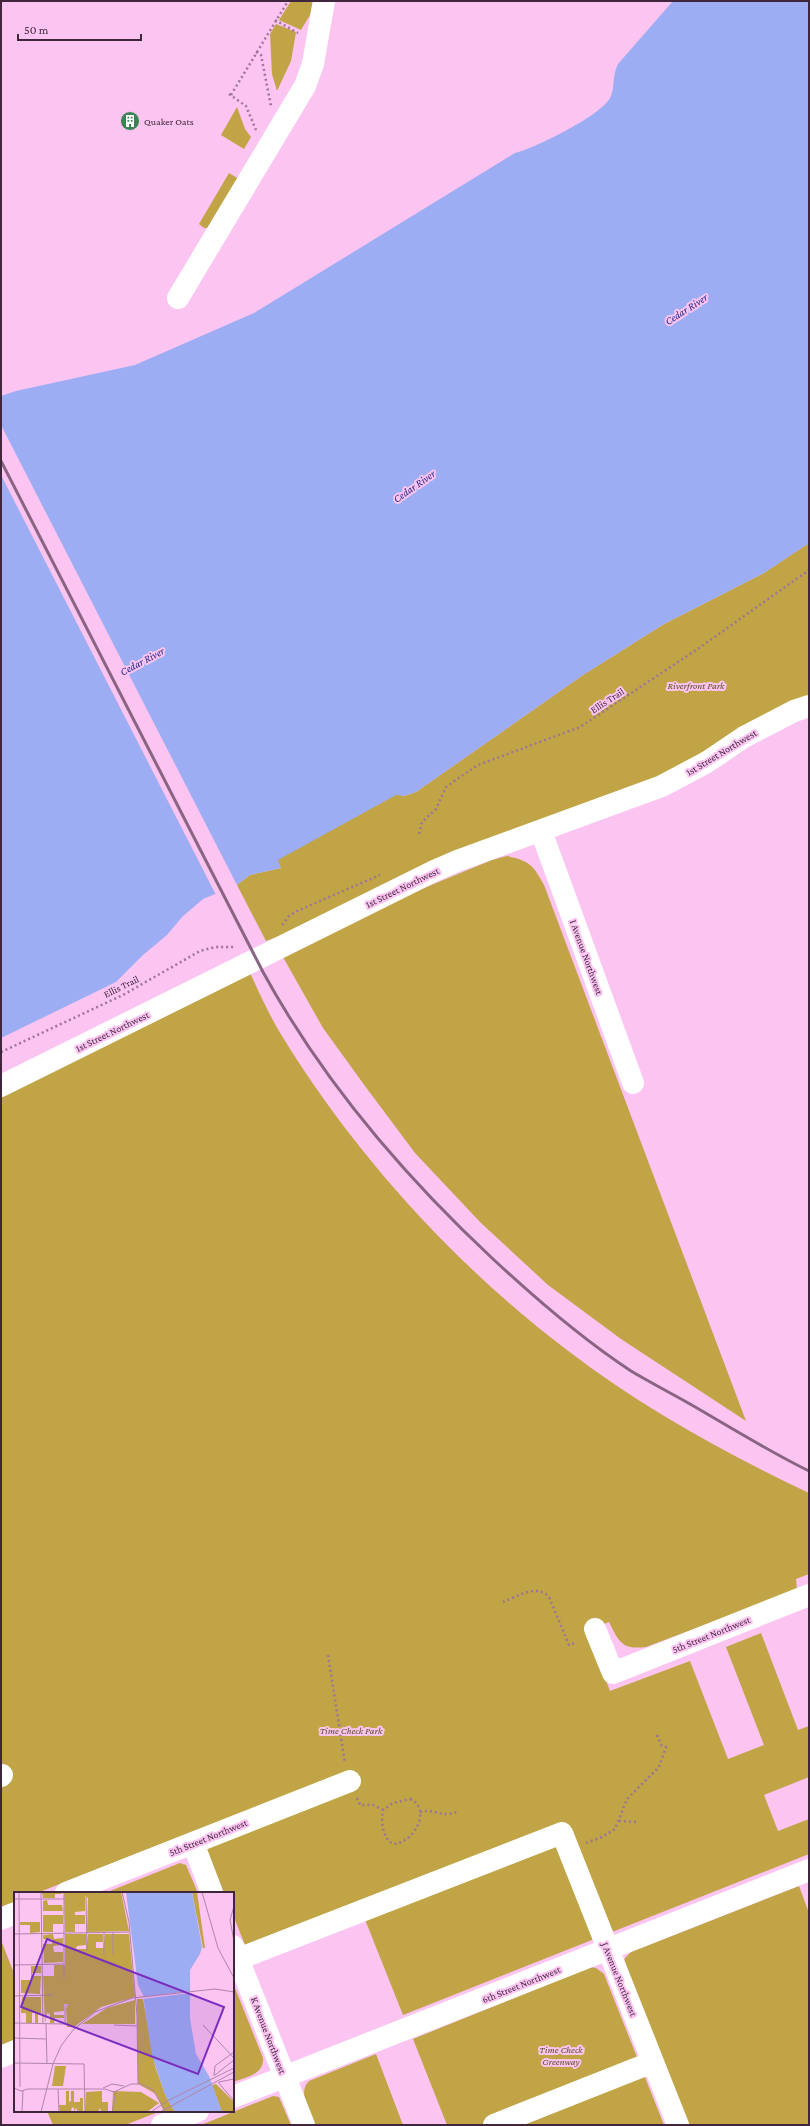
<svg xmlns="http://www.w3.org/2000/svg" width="810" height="2126" font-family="'Crimson Pro',serif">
<rect width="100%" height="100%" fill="#fbc4f1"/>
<!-- green -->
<path fill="#c0a445" d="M 291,1 L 313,1 L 310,15 L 301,30 L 279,20 Z
M 276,24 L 296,32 L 291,61 L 277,91 L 272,74 L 270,34 Z
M 237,107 L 245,129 L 251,137 L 244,149 L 221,135 Z
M 229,173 L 239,179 L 209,228 L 204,228 L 199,224 Z
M 809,543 L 809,706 L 665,784 L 350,912 L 266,941 L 237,885 L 250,875 L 281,868 L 277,860 L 396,794 L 404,796 L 416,792 L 583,675 L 664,624 L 764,573 Z
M 507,856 C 530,861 533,865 544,885 L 746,1421 L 621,1339 L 548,1285 L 481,1223 L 415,1153 L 365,1086 L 323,1028 L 283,957 L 407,895 L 492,860 Z
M 250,973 C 260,994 270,1017 282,1036 C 354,1154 457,1267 567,1350 C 641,1407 725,1453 809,1493 L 809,1574 L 796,1579 L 797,1590 L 646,1647 C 622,1650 619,1642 609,1622 L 587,1631 L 610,1691 L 690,1661 L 728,1759 L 764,1745 L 726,1647 L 761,1633 L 798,1730 L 809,1726 L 809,1777 L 764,1795 L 778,1831 L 809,1819 L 809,1854 L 403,2015 L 360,1907 L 245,1945 L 233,1915 L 233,1893 L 224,1893 L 199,1829 L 37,1893 L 15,1893 L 15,1902 L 1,1907 L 1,1097 Z
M 180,1863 L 186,1865 L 198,1893 L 105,1893 Z
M 799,1886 L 809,1913 L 809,2123 L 804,2125 L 689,2125 L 624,1961 L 625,1958 L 631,1952 Z
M 1,1940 L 15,1976 L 15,2055 L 1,2061 Z
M 591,1967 L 596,1968 L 604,1974 L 664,2125 L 447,2125 L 413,2039 Z
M 233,1983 L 263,2058 C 264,2075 246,2077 233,2082 Z
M 376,2054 L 403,2125 L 315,2125 C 310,2112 297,2093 309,2081 Z
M 273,2096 L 279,2097 L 291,2125 L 201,2125 Z
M 47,2111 L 161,2111 L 125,2125 L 53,2125 Z"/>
<!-- water -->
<path fill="#9cadf3" d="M 673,1 L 809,1 L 809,543 L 764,573 L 664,624 L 583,675 L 416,792 L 404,796 L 396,795 L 278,860 L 281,868 L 250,875 L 237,885 L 203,899 L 182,917 L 167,935 L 143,955 L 116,982 L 1,1038 L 1,396 L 16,391 L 135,365 L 254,313 L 515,153 C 533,149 605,114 611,96 C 615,86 612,76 618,64 Z"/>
<!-- pier -->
<path fill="#fbc4f1" d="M 1,425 L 237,885 L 237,886 L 216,895 L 1,475 Z"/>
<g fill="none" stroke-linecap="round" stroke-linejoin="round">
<!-- path -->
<path stroke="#9e7597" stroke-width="2.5" stroke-dasharray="2 3" stroke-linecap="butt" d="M 275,20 L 298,33
M 256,52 L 261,55 L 271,106
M 229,94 L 246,106 L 256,130
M 231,95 L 288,1
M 419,834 L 422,822 L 436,809 L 446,787 L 457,779 L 478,765 L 580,727 L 702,646 L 809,570
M 282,925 L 289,916 L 297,911 L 380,875
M 1,1052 L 123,995 L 200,951 L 215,947 L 235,947
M 503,1602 C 517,1597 536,1583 549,1597 L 569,1645 L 575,1643
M 328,1655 L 345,1763
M 657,1735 L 661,1745 L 666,1747
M 357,1798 L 360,1805 L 373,1805 L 383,1810
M 410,1799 C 432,1808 415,1843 393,1844 C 382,1838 381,1821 383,1810 L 393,1803 Z
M 420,1812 C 435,1808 443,1819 459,1811
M 619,1821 L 638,1822
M 586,1843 L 602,1837 L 615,1829 L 627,1799 L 659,1767 L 667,1744"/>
<!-- minor -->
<path stroke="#fff" stroke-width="22" d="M 178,298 L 305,86 L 313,64 L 324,1
M 541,831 L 633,1083
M 1,1086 L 434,871 L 457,861 L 662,786 L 707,762 L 744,737 L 794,711 L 809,706
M 595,1629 L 613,1673 L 809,1595
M 1,1776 L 2,1775
M 193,1843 L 212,1893
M 66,1893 L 350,1781
M 1,1919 L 15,1913
M 233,1946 L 304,2125
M 233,1961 L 562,1833 L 678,2125
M 1,2057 L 15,2051
M 233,2097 L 809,1870
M 162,2125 L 198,2111
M 494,2125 L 653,2062"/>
<!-- rail -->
<path stroke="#896483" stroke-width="3" d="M 1,461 L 263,972 C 322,1080 403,1175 493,1259 C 536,1299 582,1339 631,1371 C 651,1383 671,1393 690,1404 C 730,1427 768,1451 809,1471"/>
</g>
<!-- icons -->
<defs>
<symbol id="building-disc" viewBox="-11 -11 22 22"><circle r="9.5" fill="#388553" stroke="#fbc4f1"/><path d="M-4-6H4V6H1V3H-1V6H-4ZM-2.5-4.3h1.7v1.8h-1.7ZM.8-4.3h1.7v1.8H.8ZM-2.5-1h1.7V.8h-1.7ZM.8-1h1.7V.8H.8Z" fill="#fff"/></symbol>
</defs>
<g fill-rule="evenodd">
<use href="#building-disc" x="119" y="110" width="22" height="22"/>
</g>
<g text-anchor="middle" stroke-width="4" stroke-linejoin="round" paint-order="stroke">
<!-- poi labels -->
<g font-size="10" fill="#40263c" stroke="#fbc4f1" text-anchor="start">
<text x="144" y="125">Quaker Oats</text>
</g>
<!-- park labels -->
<g font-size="10" font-style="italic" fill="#5d5025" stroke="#fbc4f1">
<text x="696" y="689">Riverfront Park</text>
<text x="351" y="1734">Time Check Park</text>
<text x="561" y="2053">Time Check<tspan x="561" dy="12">Greenway</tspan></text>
</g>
<!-- street labels -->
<g font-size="10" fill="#40263c" stroke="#fbc4f1">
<text transform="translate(607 700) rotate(-33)" y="4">Ellis Trail</text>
<text transform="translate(721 752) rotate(-31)" y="4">1st Street Northwest</text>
<text transform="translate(402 887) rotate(-26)" y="4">1st Street Northwest</text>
<text transform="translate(587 957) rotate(70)" y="4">I Avenue Northwest</text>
<text transform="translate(121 986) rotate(-26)" y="4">Ellis Trail</text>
<text transform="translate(112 1031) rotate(-26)" y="4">1st Street Northwest</text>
<text transform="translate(711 1634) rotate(-22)" y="4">5th Street Northwest</text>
<text transform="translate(208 1837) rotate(-22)" y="4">5th Street Northwest</text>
<text transform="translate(620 1979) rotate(68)" y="4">J Avenue Northwest</text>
<text transform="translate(521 1984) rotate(-22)" y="4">6th Street Northwest</text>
<text transform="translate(269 2035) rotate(69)" y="4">K Avenue Northwest</text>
</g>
<!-- water labels -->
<g font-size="11" font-style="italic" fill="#272c8d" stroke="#fbc4f1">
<text transform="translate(686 309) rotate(-33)" y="4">Cedar River</text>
<text transform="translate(414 486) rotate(-35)" y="4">Cedar River</text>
<text transform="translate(142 661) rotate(-28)" y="4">Cedar River</text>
</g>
</g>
<!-- overview -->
<g transform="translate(14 1892)">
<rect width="220" height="220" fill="#fbc4f1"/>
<path d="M 28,0 L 48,0 L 48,2 L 41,2 L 41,6 L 29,6 ZM 50,0 L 107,0 L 115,39 L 73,40 L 74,6 L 71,4 L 71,19 L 61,20 L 61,23 L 71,23 L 71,32 L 61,32 L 61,40 L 51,40 ZM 178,0 L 183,0 L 191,56 L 189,56 ZM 33,8 L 34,13 L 48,13 L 49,19 L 29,19 L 29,9 ZM 29,23 L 49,23 L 49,32 L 39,32 L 39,40 L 29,40 ZM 6,30 L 26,30 L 26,40 L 16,41 L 16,33 L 6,33 ZM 39,42 L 40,47 L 49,46 L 49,53 L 39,54 L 40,60 L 49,60 L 49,70 L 30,71 L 29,52 L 38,52 L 38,47 L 29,47 L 29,43 ZM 51,42 L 72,42 L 72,53 L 63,54 L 62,57 L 72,57 L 74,42 L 89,42 L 89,50 L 82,50 L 82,56 L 89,56 L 91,42 L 115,42 L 121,105 L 87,115 L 60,135 L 53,135 L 52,116 L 55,112 L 50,112 L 50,119 L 40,120 L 40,123 L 50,123 L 50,126 L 41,126 L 40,131 L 36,131 L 36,122 L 33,121 L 31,131 L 29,84 L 40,84 L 40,73 L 51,73 ZM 17,74 L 27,74 L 27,81 L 18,81 L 18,84 L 27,84 L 26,102 L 7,101 L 7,88 L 17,88 ZM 8,105 L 27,105 L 27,121 L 24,121 L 24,131 L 21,131 L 21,121 L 18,121 L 18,131 L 12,131 L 12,121 L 7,121 ZM 123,107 L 129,107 L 141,174 L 152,205 L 161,220 L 150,220 L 142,202 L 124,192 ZM 121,108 L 121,132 L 68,132 L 93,116 ZM 41,174 L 52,174 L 49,194 L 38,194 ZM 202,192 L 220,210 L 220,220 L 208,220 L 198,193 ZM 52,199 L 55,199 L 55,210 L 57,209 L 57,199 L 60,199 L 60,210 L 66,210 L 66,206 L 69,206 L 69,220 L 64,220 L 62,216 L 60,220 L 60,216 L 58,215 L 57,220 L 46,220 L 45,213 L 52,213 ZM 88,199 L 88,210 L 94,210 L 94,220 L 88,220 L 85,216 L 85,220 L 71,220 L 72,200 ZM 99,199 L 127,200 L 145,211 L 133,220 L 98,220 Z" fill="#c0a445"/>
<path d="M 112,0 L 178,0 L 188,55 L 186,62 L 176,78 L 176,126 L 182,162 L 195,184 L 208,220 L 161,220 L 152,205 L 138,164 L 129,103 L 124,93 Z" fill="#9cadf3"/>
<path d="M 177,99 L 177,101 L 128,107 L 127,105 Z" fill="#fbc4f1"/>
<path fill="none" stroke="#b085a9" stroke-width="1" d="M 5,0 L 6,195M 27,0 L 29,132M 50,0 L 50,87M 108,0 L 115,30 L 123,123 L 124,192M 188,0 L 204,56 L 220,86M 72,5 L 73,59M 0,7 L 50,7M 220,14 L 216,28 L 220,49M 90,41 L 90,63M 99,41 L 99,62M 0,42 L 116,40M 0,73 L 50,72M 0,104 L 39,103M 0,131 L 51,132 L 51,113 L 55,113M 32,132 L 33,172M 100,133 L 123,134M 189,133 L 220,166M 0,146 L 32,147M 0,171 L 70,172 L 71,220M 201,183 L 220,168M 200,184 L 201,174 L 220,160M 204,190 L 220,209M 205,190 L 220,187M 0,196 L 7,199 L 14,197 L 91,197 L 100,200 L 117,192 L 127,192 L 139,198 L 152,220M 89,196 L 98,192 L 110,194M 44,197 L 45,220M 8,220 L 9,199M 27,220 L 39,172 L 47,154 L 59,138 L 81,120 L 118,106 L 201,97 L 220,100M 98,220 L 102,199M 137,220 L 153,209 L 220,176M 146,220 L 220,180"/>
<path fill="#7b2cbf" fill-opacity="0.15" stroke="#7b2cbf" stroke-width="2" d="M 33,47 L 210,115 L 184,182 L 7,115 Z"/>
<rect width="220" height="220" fill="none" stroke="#40263c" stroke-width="2"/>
</g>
<!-- border -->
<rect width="810" height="2126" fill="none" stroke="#40263c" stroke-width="4"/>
<!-- scale -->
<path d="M18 34v6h123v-6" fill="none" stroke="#40263c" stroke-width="2"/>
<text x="24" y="34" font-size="12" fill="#40263c" stroke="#fbc4f1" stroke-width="3" paint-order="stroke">50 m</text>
</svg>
